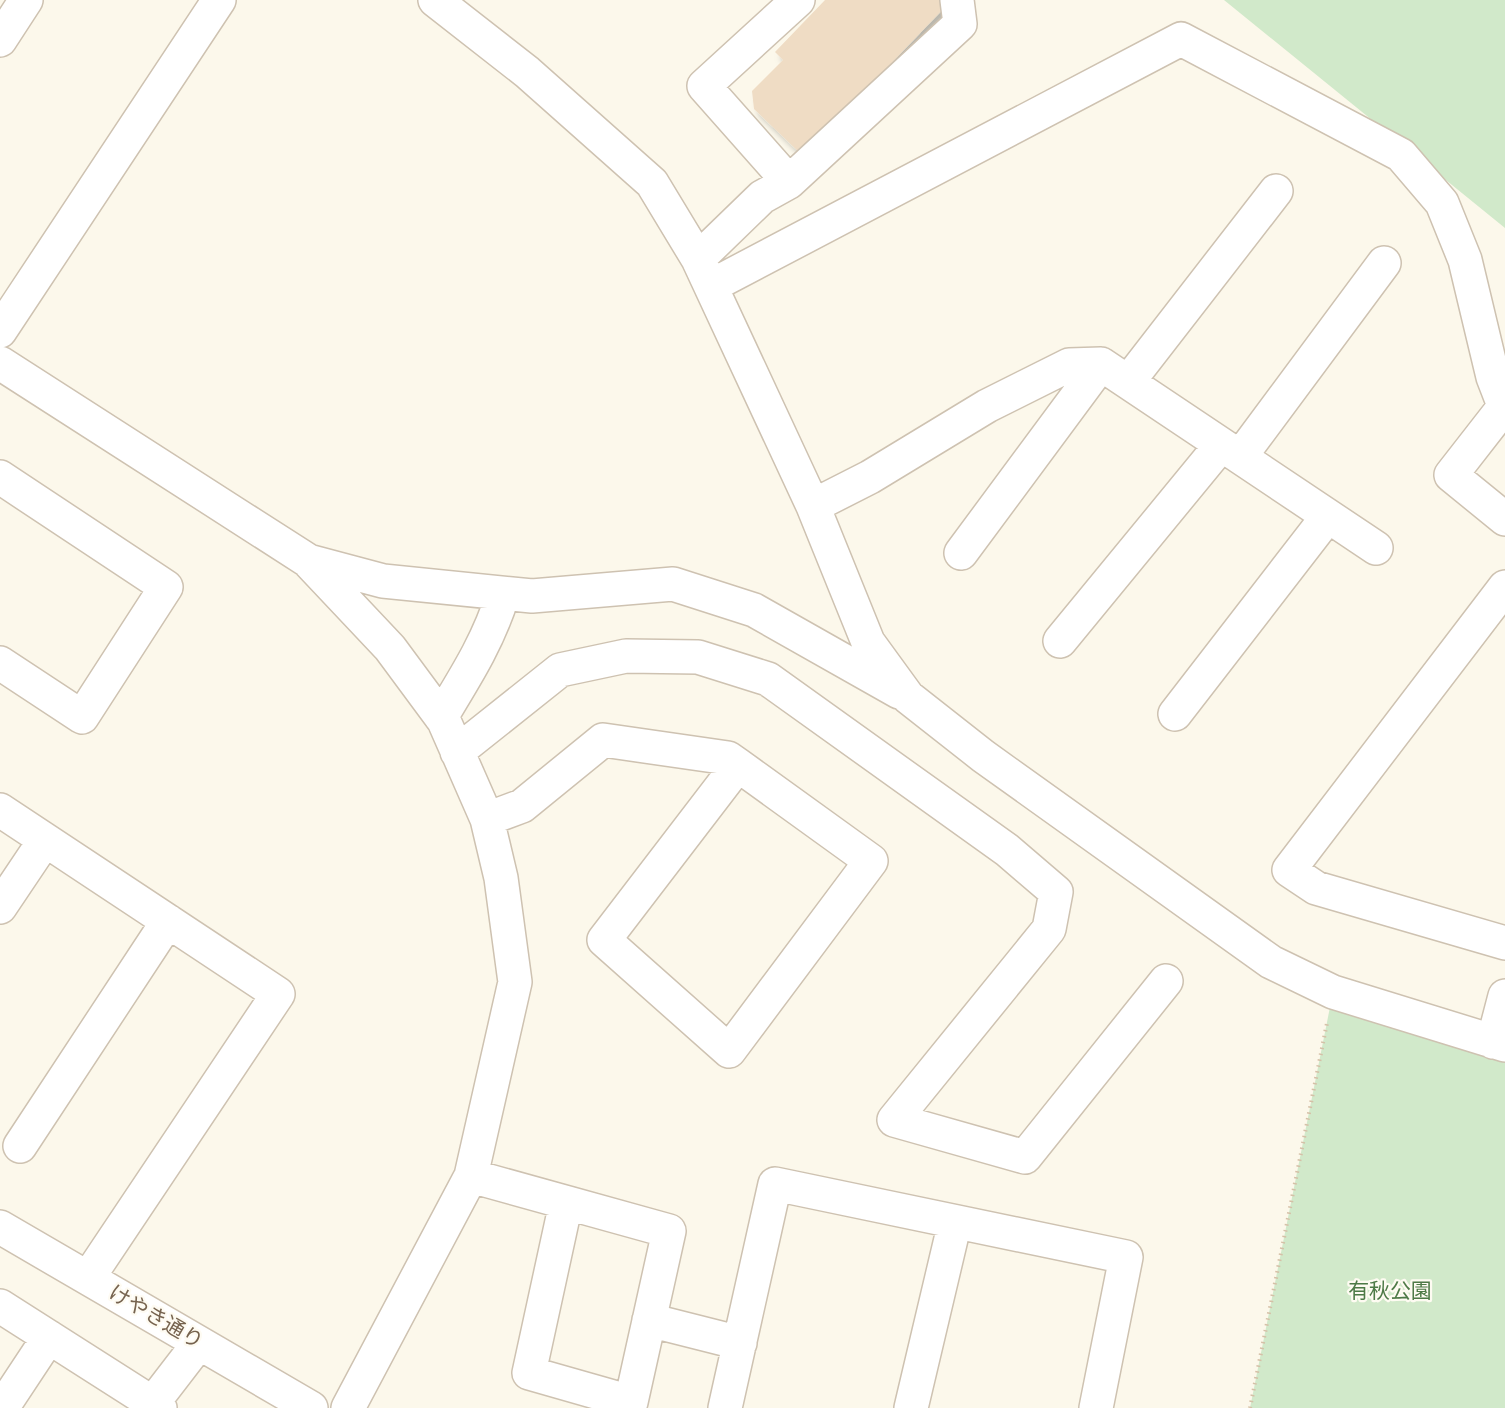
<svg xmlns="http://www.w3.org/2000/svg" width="1505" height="1408" font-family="Commissioner,'Noto Sans JP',sans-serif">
<defs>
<filter id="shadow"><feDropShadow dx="5.5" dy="5.5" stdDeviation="3" flood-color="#0004"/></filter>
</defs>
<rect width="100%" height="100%" fill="#fcf8eb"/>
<!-- green -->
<path fill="#d1e9ca" d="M 1224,0 L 1505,0 L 1505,228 Z
M 1333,992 L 1505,1043 L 1505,1408 L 1250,1408 Z"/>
<!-- building -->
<path fill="#efdcc4" filter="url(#shadow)" d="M 825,0 L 941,0 L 947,5 L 854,102 L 800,153 L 754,109 L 752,91 L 783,60 L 775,52 Z"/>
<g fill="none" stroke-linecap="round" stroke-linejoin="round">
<defs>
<path id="minor" d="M 435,0 L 527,72 L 652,183 L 698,259 L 813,506 L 868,642 L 908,697 L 983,756 L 1271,962 L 1333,992 L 1505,1045
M 0,40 L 26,0
M 789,182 L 704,86 L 798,0
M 698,259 L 762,197 L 789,182 L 960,24 L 957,0
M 711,286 L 1181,39 L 1401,155 L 1442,203 L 1465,260 L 1493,377 L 1505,408
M 0,331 L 219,0
M 0,363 L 307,560 L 390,648 L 444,721 L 487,819 L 501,878 L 515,982 L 471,1176 L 348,1408
M 1128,382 L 1276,191
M 1504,407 L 1451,475 L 1505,519
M 1240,457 L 1384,263
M 0,477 L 166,587 L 82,717 L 0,663
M 813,506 L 870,477 L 987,406 L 1069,365 L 1101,364 L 1376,548
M 961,553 L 1101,364
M 308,561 L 383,581 L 532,596 L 673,584 L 754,610 L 899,692
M 1505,587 L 1289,870 L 1316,888 L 1505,943
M 1060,641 L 1221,445
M 1175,714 L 1328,516
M 441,717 C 466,676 489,640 503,594
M 457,752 L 560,670 L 626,656 L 698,657 L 768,679 L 1007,850 L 1056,892 L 1049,929 L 894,1120 L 1025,1157 L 1166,981
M 0,810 L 278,994 L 88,1278
M 487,819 L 522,806 L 603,740 L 728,758 L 738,765 L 871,861 L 729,1051 L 604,940 L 738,765
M 0,907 L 45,840
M 1493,1042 L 1505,996
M 20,1146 L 168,921
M 471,1176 L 669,1231 L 631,1402 L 529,1373 L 566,1203
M 0,1227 L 311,1408
M 0,1306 L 160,1408
M 649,1320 L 740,1343
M 2,1408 L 49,1337
M 149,1408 L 199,1343
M 725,1408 L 775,1184 L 1126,1257 L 1096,1408
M 911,1408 L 955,1222"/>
</defs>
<!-- minor casing -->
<use href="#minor" stroke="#cec2b1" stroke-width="36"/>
<!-- path -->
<path stroke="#d5c0a7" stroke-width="4" stroke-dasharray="1.5 4.5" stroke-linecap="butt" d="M 1250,1408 L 1327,1023"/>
<!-- minor -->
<use href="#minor" stroke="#fff" stroke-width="33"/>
</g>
<g text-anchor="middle" stroke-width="4.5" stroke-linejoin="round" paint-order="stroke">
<!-- park labels -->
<g font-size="21" fill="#4e7a47" stroke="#fefbf2">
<text x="1390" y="1298">有秋公園</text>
</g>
<!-- street labels -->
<g font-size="21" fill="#76634f" stroke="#fefbf2">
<text transform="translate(156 1317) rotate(30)" y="7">けやき通り</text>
</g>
</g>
</svg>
